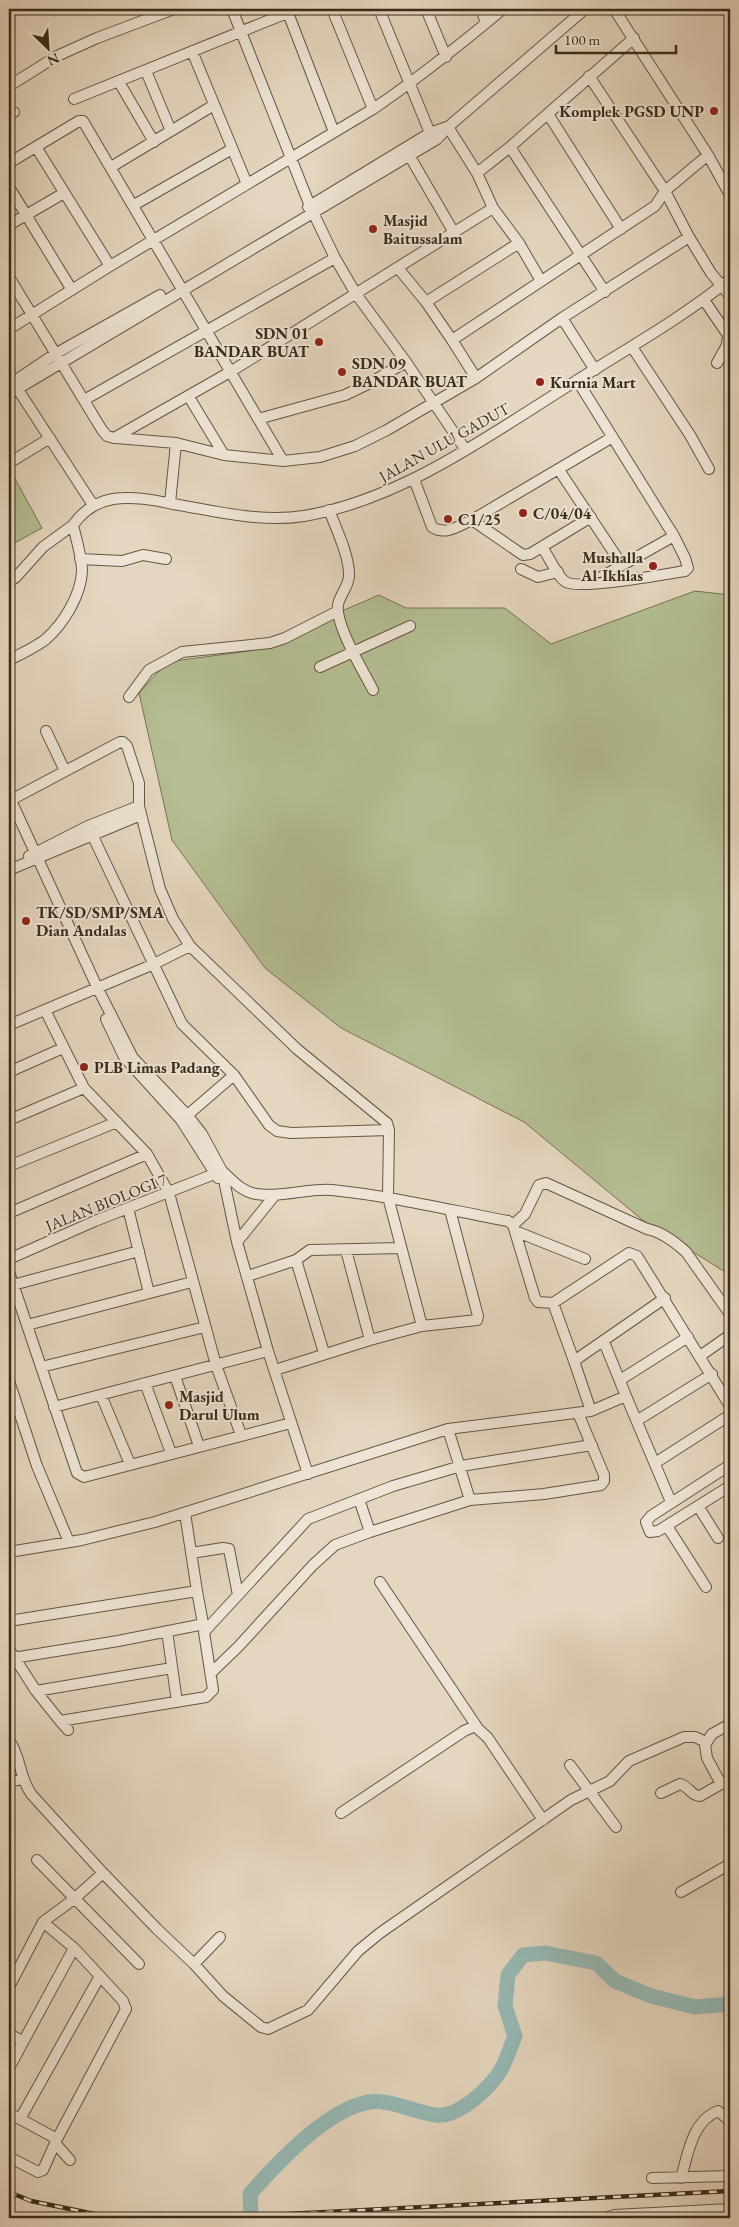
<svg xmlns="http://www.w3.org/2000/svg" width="739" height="2227" font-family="'EB Garamond',serif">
<rect width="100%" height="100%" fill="#e5d6bf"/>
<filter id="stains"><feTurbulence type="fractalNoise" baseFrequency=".004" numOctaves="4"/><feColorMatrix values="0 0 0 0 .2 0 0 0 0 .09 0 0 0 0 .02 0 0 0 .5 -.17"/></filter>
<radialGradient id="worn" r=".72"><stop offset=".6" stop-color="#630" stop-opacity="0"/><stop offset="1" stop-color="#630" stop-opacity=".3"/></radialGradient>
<!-- green -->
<path fill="#b4be92" stroke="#767456" d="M 13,475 L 42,528 L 9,546 L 9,477 Z
M 695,591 L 730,595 L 730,1275 L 645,1222 L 524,1122 L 341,1028 L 265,968 L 172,840 L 139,693 L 167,662 L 249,651 L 379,595 L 406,608 L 505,608 L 551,644 Z"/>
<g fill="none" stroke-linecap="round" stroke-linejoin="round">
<!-- river -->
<path stroke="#96b9b5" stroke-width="15" d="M 251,2218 L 250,2194 C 277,2163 327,2109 369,2102 C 390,2099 417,2113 436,2115 C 459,2118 492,2086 502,2068 C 507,2058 511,2046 515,2036 L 505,2006 L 508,1975 L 523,1955 L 545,1953 L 596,1963 L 615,1981 L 651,1996 L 695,2007 L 730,2004"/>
<defs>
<path id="minor" d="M 232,9 L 310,206 L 335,258 L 356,294 L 406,362 L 465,449
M 332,9 L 373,109
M 379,9 L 430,133
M 426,9 L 446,57
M 481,9 L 486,23
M 614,9 L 708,155 L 730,195
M 288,13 L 334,132
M 192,51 L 247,184
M 146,71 L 171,131
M 589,76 L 665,191 L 689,237
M 119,82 L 154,142
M 9,86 L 57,56 L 97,38 L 174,9
M 74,99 L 297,9
M 548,114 L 621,229
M 9,115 L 14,112
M 448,127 L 477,173
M 36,147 L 110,266
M 510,147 L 605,292
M 409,155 L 453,231
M 9,163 L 79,121 L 83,121 L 283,461 L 320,457 L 355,446 L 387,430 L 476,378 L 562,318 L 689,237 L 711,273 L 730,296
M 111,167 L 214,105
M 9,187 L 72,290
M 134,205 L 232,149
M 308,207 L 430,133 L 447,127
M 9,225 L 64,193
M 398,268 L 426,302 L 452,340
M 9,277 L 102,430 L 107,436 L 114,438 L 230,372 L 493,208
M 541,281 L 519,243 L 493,208 L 477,173 L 510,147 L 634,38
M 704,300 L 728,335 L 727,345 L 717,363
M 426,302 L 519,243
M 562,318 L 595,370
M 9,329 L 110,266 L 373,109 C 419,78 461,44 503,9
M 632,347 L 690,435 L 709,469
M 476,378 L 452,340 L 655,206 L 665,191 L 708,155
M 9,385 L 55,354 L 160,295
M 15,385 L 93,505
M 9,394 L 437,139 L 448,127 L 585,9
M 189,397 L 224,455
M 84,400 L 335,258
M 258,419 L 345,395 L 368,384 L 406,362
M 116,438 L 176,443 L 224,455 L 283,461
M 9,463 L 50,438
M 559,470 L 622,565
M 414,479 L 432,527 C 446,536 458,526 472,520 L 523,555 L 530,554 L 591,517
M 170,503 L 176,443
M 329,510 C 336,528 350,558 349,576 C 348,590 335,599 338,613 C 343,638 361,667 373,690
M 472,520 L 611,438
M 542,547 C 548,555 558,578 566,582 C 579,590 666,574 685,571 L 688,568 L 685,558 L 674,536 L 577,380
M 80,559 L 122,561 L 143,555 L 166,559
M 521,569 L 538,577 L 558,572
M 594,581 L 674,536
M 9,582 L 16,577 L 43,547 L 73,525
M 9,660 C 21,654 36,647 46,639 C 64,623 81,595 82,571 C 82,557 76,539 73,525 C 83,511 95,502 113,499 C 133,496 154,500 173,504 C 216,511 260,523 304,516 C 404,499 492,433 576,381 C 628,348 682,318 730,279
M 320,667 L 410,626
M 129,697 L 149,670 L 182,652 L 270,643 L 285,638 L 338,611
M 46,731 L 65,771
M 9,796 L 97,987 L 133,1058 L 188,1116 L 202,1134 L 222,1171 L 237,1242 L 268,1351 L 308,1474
M 9,801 L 120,742 L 123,742 L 127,746 L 139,783 L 139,806 L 160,889 L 173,919 L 190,946 L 297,1049 L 387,1123 L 389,1130 L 388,1197 L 422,1326
M 88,826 L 182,1024 L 234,1075 L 269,1125 L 277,1131 L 291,1133 L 389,1130
M 29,856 L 88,826 L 139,806
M 9,870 L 141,815
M 45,1010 L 84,1088 L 147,1154 L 169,1193 L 216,1365 L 241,1435
M 106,1019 L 124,1057 L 181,1120 L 218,1178
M 9,1025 L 154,964 L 190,946
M 9,1072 L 63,1048
M 183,1119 L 234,1075
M 9,1120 L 84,1088
M 9,1166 L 117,1122
M 128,1208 L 149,1293
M 9,1213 L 147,1154
M 513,1225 L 525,1214 L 539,1185 L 546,1183 L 647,1229 C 662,1232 674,1241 686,1252 L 730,1314
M 515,1231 L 585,1259
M 237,1242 L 275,1195
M 346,1250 L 370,1340
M 9,1259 L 95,1221 L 222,1171 C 232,1180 242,1192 256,1194 C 281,1198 307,1188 332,1190 C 391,1196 449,1210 508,1221 L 513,1225 L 535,1298 L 538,1302 L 553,1303 L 626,1255 L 629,1253 L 637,1256 L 730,1406
M 9,1272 L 77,1473 L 84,1477 L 291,1423
M 248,1276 L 296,1260
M 13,1285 L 139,1251
M 665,1298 L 574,1361 L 591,1411 L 626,1396 L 671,1502
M 553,1303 L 574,1361
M 27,1325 L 192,1282
M 604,1342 L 626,1396
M 324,1353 L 296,1260 L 310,1250 L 401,1248
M 700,1356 L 730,1335
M 41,1367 L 205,1327
M 275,1370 L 370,1340 L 422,1326 L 477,1320 L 478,1316 L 450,1210
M 175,1376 L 199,1446
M 620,1380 L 688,1337
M 9,1381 L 37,1466 L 69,1542
M 145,1383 L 171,1453
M 101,1395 L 130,1464
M 54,1407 L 268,1351
M 638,1420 L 712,1374
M 448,1429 L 470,1500
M 655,1463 L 730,1415
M 359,1499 L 370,1532
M 698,1506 L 658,1531 L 650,1532 L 646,1522 L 651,1516 L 730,1465
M 667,1526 L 706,1587
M 718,1538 L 698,1506 L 730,1486
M 9,1552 L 82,1540 L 155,1522 L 448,1429 L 591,1411
M 191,1553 L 223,1548 L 229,1549 L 238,1595
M 380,1582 L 477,1727
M 197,1591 L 204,1629
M 9,1621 L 197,1591 L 185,1513
M 167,1631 L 177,1702
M 9,1649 L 36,1691 L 60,1721 L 206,1697 L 213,1690 L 204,1632 L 308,1519 L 393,1486 L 461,1466 L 592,1445
M 13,1658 L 118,1641 L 204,1624
M 211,1673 L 238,1647 L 313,1565 L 335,1545 L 370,1532 L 470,1500 L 544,1494 L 601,1485 L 604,1481 L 604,1475 L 578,1413
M 36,1691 L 172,1668
M 60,1721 L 68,1730
M 9,1740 C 21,1756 19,1778 32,1795 L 103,1873 L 157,1929 L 194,1964 L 223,1996 L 261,2027 L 268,2029 L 308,2010 L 358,1951 L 380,1933 L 571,1800 L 610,1781 L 629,1761 L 684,1737 L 695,1737 L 706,1742
M 570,1765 L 616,1827
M 9,1782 L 22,1779
M 721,1784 L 707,1758 L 705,1745 L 712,1734 L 730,1724
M 661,1793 L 680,1784 C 689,1786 691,1796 700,1796 L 721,1784 L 730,1781
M 341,1813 L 464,1731 L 475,1726 L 488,1738 L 543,1820
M 37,1860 L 139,1964
M 681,1892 L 730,1864
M 194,1964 L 220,1937
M 9,1987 L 43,1922 L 74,1899 L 103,1873
M 9,2034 L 22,2041
M 9,2068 L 74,1948
M 9,2113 L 57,2139
M 20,2119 L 100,1976
M 55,2143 L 70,2160
M 9,2157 L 38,2172 L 43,2170 L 57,2139 L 126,2009 L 123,2001 L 74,1948 L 43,1922
M 652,2178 L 730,2176
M 681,2178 C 688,2154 692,2121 718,2111 L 730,2121
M 606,2218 L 614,2215 L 730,2209"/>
</defs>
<!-- minor casing -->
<use href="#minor" stroke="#645643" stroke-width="12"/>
<!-- minor -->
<use href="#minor" stroke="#eee4d5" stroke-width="10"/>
<defs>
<path id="rail" d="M 9,2192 L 31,2201 L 114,2218 L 228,2217 L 730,2191"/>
</defs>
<!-- rail casing -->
<use href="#rail" stroke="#392b1a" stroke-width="4.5"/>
<!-- rail -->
<use href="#rail" stroke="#eee4d5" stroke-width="2.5" stroke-dasharray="8" stroke-linecap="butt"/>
</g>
<!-- markers -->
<g fill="#8f2418" stroke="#eee4d5" stroke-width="2">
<circle cx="714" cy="111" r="5"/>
<circle cx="373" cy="229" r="5"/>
<circle cx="319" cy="342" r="5"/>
<circle cx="342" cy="372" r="5"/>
<circle cx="540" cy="382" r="5"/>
<circle cx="523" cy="513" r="5"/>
<circle cx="448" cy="519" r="5"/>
<circle cx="653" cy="566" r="5"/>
<circle cx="26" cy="921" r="5"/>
<circle cx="84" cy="1067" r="5"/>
<circle cx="169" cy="1405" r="5"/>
</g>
<g text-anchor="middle" stroke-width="4" stroke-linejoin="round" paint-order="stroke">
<!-- poi labels -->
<g font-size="16" font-weight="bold" fill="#392b1a" stroke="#eee4d5" text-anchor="start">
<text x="704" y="117" text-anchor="end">Komplek PGSD UNP</text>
<text x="383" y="226">Masjid<tspan x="383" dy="18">Baitussalam</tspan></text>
<text x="309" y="339" text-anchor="end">SDN 01<tspan x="309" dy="18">BANDAR BUAT</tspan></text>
<text x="352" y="369">SDN 09<tspan x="352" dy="18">BANDAR BUAT</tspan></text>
<text x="550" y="388">Kurnia Mart</text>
<text x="533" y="519">C/04/04</text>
<text x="458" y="525">C1/25</text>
<text x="643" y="563" text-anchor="end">Mushalla<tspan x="643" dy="18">Al-Ikhlas</tspan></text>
<text x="36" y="918">TK/SD/SMP/SMA<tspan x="36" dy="18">Dian Andalas</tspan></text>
<text x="94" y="1073">PLB Limas Padang</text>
<text x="179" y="1402">Masjid<tspan x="179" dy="18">Darul Ulum</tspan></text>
</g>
<!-- street labels -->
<g font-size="16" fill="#392b1a" stroke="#eee4d5">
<text transform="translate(444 442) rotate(-29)" y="6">JALAN ULU GADUT</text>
<text transform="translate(106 1202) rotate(-22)" y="6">JALAN BIOLOGI 7</text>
</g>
</g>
<!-- margin -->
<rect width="739" height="2227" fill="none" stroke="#e5d6bf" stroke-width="30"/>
<rect x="10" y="10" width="719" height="2207" fill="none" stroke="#392b1a" stroke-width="2.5"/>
<rect x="15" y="15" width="709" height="2197" fill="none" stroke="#392b1a"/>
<!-- north arrow -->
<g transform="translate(48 48) rotate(155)" stroke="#eee4d5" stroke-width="4" paint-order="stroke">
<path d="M0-4L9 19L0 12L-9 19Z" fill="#392b1a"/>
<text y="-8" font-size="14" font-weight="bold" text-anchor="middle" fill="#392b1a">N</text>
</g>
<!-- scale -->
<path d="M556 45v8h120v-8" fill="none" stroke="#392b1a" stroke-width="2.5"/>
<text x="564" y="45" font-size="15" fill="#392b1a" stroke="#eee4d5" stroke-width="4" paint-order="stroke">100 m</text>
<rect width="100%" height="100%" filter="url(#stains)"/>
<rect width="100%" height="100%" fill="url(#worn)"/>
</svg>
